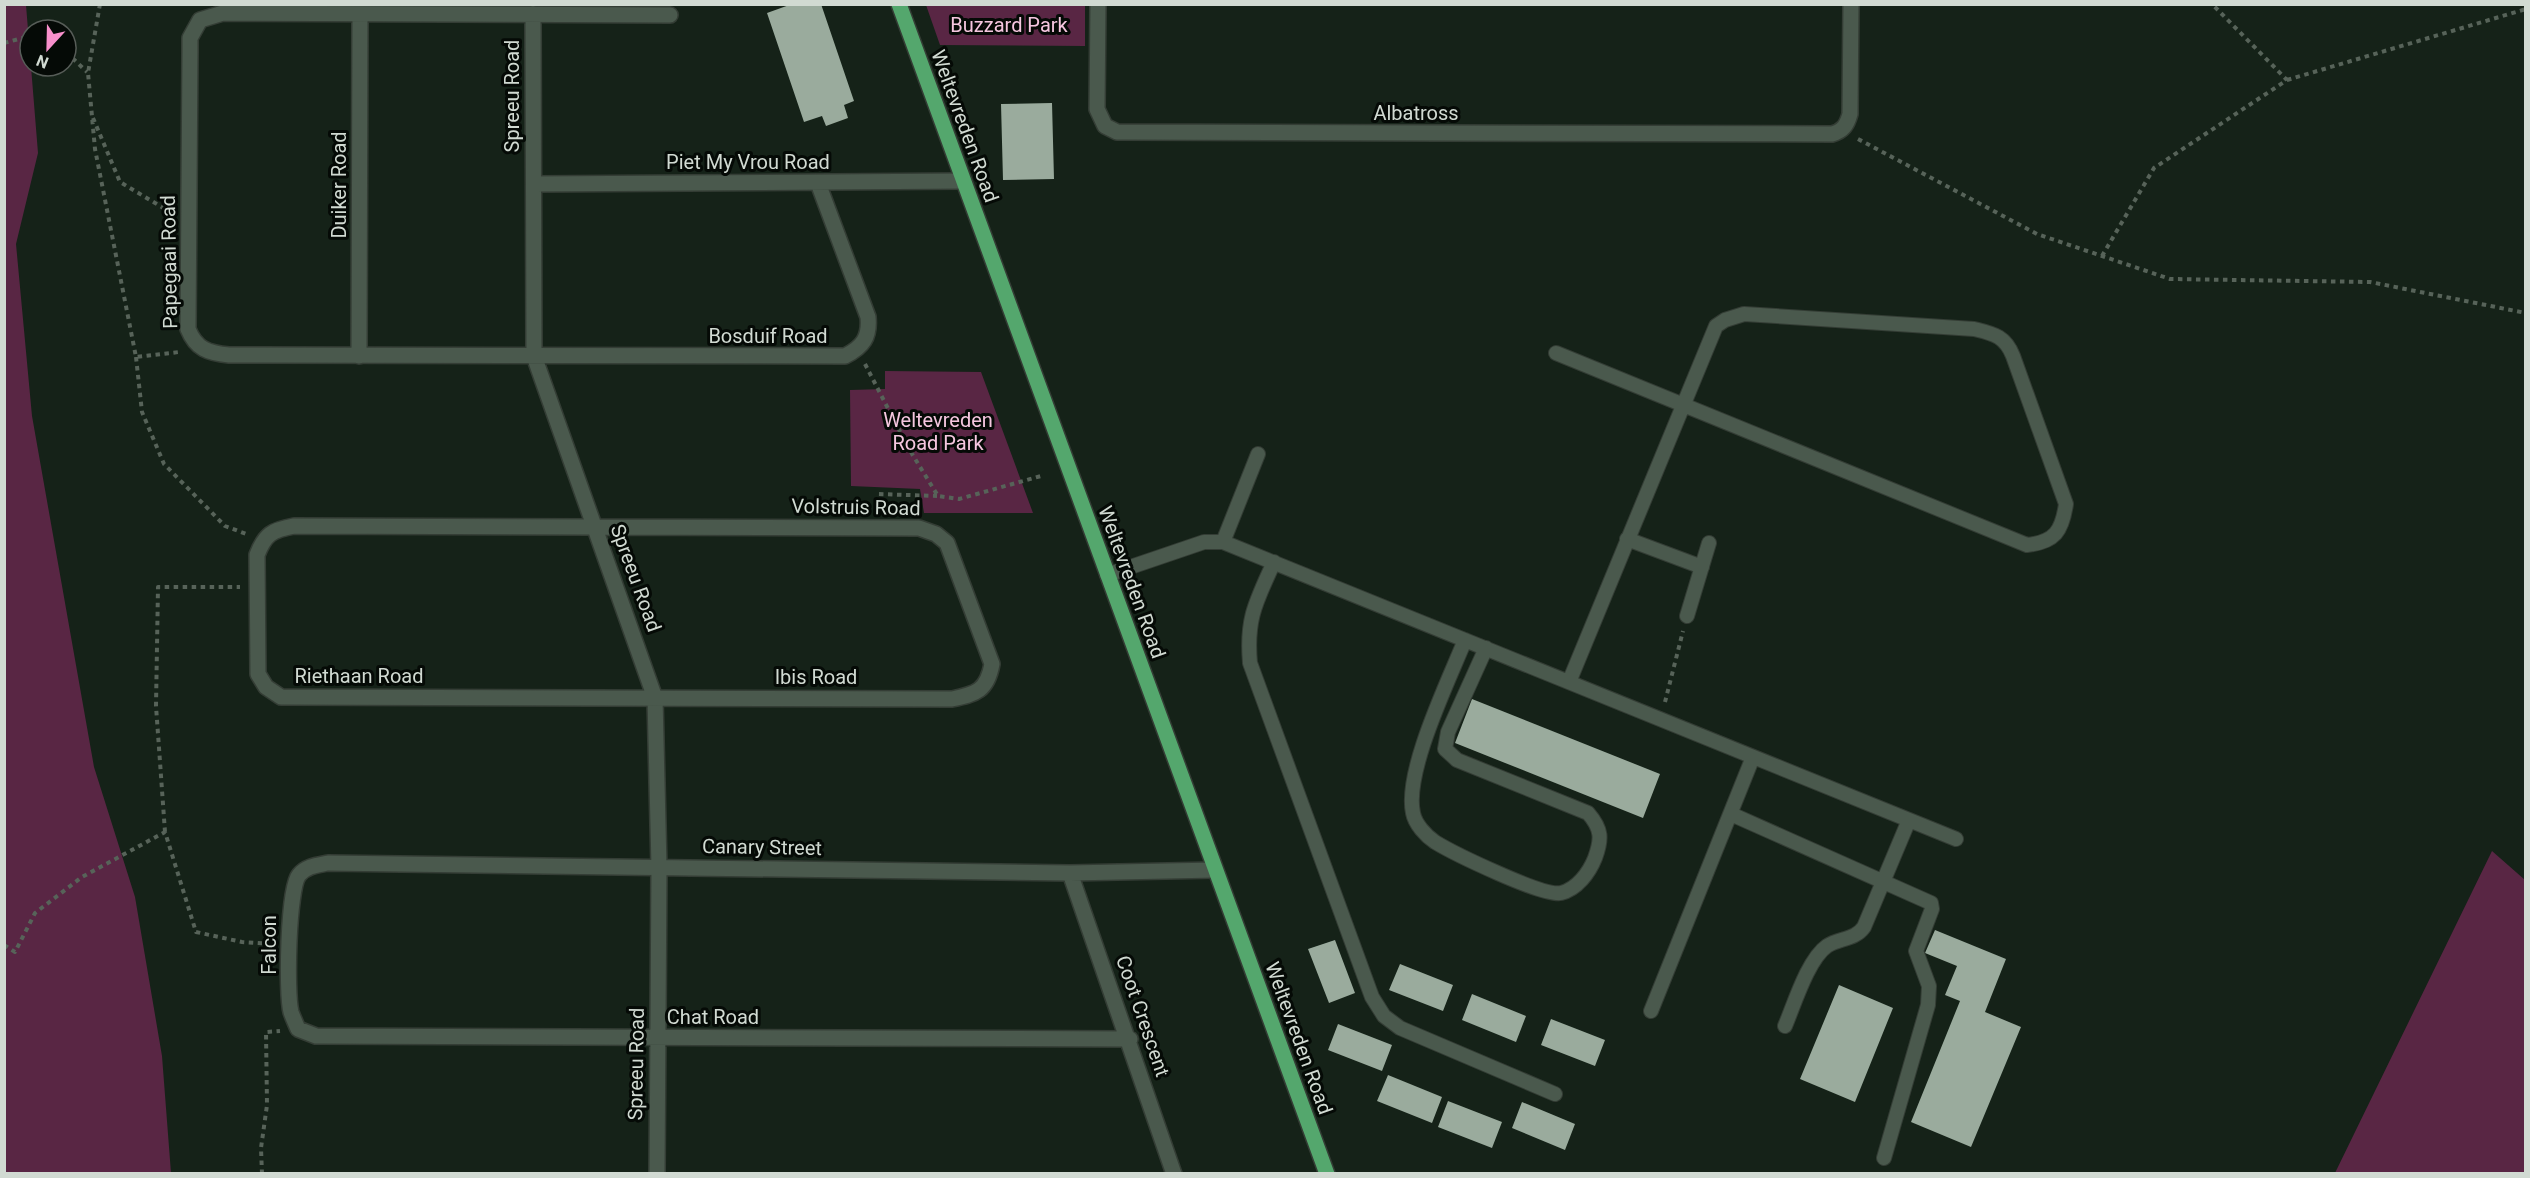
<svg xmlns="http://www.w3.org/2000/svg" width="2530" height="1178" font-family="Roboto,sans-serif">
<rect width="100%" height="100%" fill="#152218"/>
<!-- green -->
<path fill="#592644" d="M 26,5 L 38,153 L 16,244 L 32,416 L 94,767 L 135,897 L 162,1056 L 171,1173 L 5,1173 L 4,5 Z
M 926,5 L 1085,5 L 1085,46 L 940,45 Z
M 885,371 L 981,372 L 1033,513 L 924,513 L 920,489 L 851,486 L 850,390 L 885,389 Z
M 2492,851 L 2525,880 L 2525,1173 L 2335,1173 Z"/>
<!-- building -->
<path fill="#9aab9d" d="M 792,4 L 821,4 L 854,101 L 844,105 L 848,118 L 826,126 L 822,116 L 804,122 L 767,13 Z
M 1052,103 L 1054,179 L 1003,180 L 1001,104 Z
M 1472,699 L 1660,774 L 1643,818 L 1455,743 Z
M 1935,930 L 2006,959 L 1985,1012 L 2021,1027 L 1971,1147 L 1911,1122 L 1960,1001 L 1945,995 L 1957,966 L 1925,953 Z
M 1335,940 L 1355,993 L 1329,1003 L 1308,949 Z
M 1400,964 L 1453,985 L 1443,1011 L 1389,990 Z
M 1839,985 L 1893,1008 L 1855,1102 L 1800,1079 Z
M 1472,994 L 1526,1016 L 1516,1042 L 1462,1020 Z
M 1551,1019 L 1605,1040 L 1595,1066 L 1541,1045 Z
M 1338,1024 L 1392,1045 L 1382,1071 L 1328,1050 Z
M 1388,1075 L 1442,1097 L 1432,1123 L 1377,1101 Z
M 1448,1101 L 1502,1122 L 1492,1148 L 1438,1127 Z
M 1522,1102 L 1575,1124 L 1565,1150 L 1512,1128 Z"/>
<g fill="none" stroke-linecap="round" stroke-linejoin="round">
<defs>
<path id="service" d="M 1556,353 L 2027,545 C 2055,542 2062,531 2066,504 L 2013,356 C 2005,336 1994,334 1974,329 L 1744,314 L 1725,320 L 1716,326 L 1569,682
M 1627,539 L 1702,567
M 1223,542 L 1258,454
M 1274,562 C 1256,602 1246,618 1250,663 L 1372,997 L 1384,1016 L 1400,1028 L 1555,1094
M 1107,575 L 1204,542 L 1223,542 L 1956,839
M 1687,616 L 1709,543
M 1465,640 C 1448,682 1404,772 1413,813 C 1415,824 1426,836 1435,842 C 1453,853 1543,897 1561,893 C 1577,889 1589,873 1595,858 C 1602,839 1602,829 1588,813 L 1457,760 L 1445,749 L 1448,732 L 1486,648
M 1731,814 L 1931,903 L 1932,909 L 1916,951 L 1929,986 L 1928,1005 L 1884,1158
M 1651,1011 L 1753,757
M 1785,1026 C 1794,1005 1808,959 1827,946 C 1839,938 1855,940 1864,927 L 1909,820"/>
<path id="minor" d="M 1098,4 L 1097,109 L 1105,126 L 1117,132 L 1832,134 C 1843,131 1847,125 1850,114 L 1851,4
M 533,14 L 534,356 L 655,698 L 659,867 L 657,1174
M 670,15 L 223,13 L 200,20 L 190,38 L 190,52 L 188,329 C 196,349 208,353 229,355 L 845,356 C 863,347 870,337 868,317 L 818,183
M 534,184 L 963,181
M 359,356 L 360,15
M 294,526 L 919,528 L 936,534 L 947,543 L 992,664 C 987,691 976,694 952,699 L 281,697 L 266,687 L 258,674 L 257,555 C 265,534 272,530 294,526 Z
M 1070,873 L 1174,1174
M 1130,1039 L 316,1036 L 298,1029 C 296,1024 293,1018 291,1012 C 286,994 288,888 299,875 C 306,866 318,865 328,863 L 1070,873 L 1215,870"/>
<path id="primary" d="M 899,4 L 1327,1174"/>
</defs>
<!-- service casing -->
<use href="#service" stroke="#343d35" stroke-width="16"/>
<!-- minor casing -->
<use href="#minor" stroke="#343d35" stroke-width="18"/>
<!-- primary casing -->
<use href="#primary" stroke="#343d35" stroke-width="18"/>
<!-- path -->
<path stroke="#576359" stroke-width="4" stroke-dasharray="4.5 4.5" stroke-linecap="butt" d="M 100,4 L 88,73 L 95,149 L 136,357 L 179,352
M 4,43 L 30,36
M 66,52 L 87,72
M 2287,80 L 2526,9
M 93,118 L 120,182 L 170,212
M 1858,139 L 2037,234 L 2170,279 L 2370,282 L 2526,313
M 2102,256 L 2154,168 L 2287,80 L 2212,4
M 136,357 L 142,412 L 164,464 L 225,526 L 249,535
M 865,364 L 909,449 L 938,496 L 959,499 L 1041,476
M 879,511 L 878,494 L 937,496
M 1665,702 L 1683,631
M 165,832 L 156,706 L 158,587 L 240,587
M 4,945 L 15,952 L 35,913 L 82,877 L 165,832 L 196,932 L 242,942 L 272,944
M 262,1174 L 261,1148 L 267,1105 L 266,1032 L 280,1031"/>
<!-- service -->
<use href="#service" stroke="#4a594d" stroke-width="14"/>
<!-- minor -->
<use href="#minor" stroke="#4a594d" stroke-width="15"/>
<!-- primary -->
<use href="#primary" stroke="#54a76d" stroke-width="15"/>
</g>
<g text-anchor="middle" stroke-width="6" stroke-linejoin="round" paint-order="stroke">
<!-- park labels -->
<g font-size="20" fill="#f5c6df" stroke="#050a06">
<text x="1009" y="32">Buzzard Park</text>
<text x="938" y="427">Weltevreden<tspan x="938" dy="23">Road Park</tspan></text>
</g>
<!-- street labels -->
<g font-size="20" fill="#d1dad2" stroke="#050a06">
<text transform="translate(512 96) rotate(-90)" y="7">Spreeu Road</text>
<text x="1416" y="120">Albatross</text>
<text transform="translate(965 126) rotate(70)" y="7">Weltevreden Road</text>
<text x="748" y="169">Piet My Vrou Road</text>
<text transform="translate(339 185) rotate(-90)" y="7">Duiker Road</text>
<text transform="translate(169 262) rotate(-91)" y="7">Papegaai Road</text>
<text x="768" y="343">Bosduif Road</text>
<text transform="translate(856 507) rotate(1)" y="7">Volstruis Road</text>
<text transform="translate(636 578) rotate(70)" y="7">Spreeu Road</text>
<text transform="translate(1132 582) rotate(70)" y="7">Weltevreden Road</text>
<text x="359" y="683">Riethaan Road</text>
<text x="816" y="684">Ibis Road</text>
<text transform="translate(762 847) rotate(1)" y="7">Canary Street</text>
<text transform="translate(269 945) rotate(-90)" y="7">Falcon</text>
<text transform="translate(1143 1016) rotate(71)" y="7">Coot Crescent</text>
<text x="713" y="1024">Chat Road</text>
<text transform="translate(1299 1038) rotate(70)" y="7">Weltevreden Road</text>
<text transform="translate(636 1064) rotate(-89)" y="7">Spreeu Road</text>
</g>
</g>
<!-- border -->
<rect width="2530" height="1178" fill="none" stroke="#d1dad2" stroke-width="12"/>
<!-- north arrow -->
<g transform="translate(48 48) rotate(202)"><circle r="28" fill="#050a06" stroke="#575d58" stroke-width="1.5"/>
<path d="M0-4.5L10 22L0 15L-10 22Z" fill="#f890cb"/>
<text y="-9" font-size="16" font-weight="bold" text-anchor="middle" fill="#d1dad2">N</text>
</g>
</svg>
